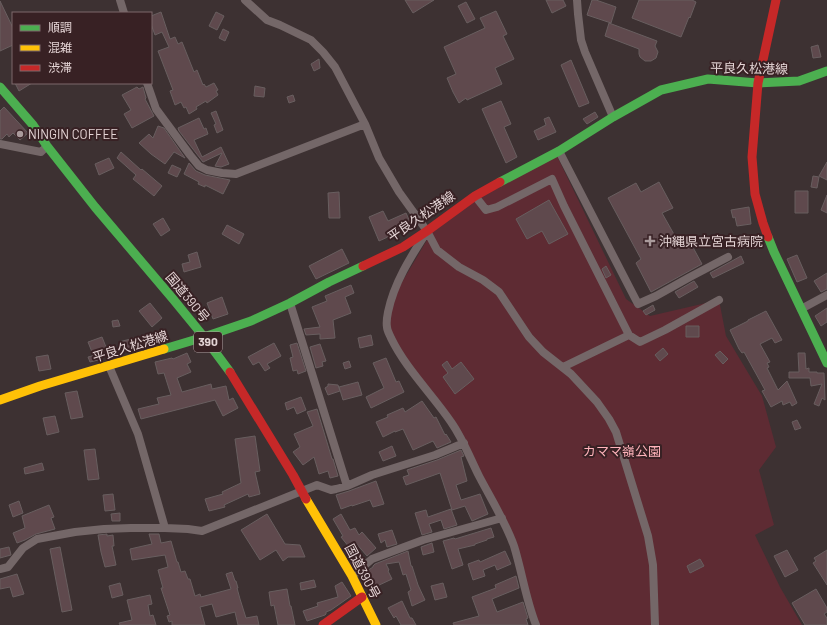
<svg xmlns="http://www.w3.org/2000/svg" width="827" height="625" font-family="Barlow,'Noto Sans JP',sans-serif">
<rect width="100%" height="100%" fill="#3d3132"/>
<!-- green -->
<path fill="#5e2b33" d="M 557,156 L 626,299 L 650,316 L 719,300 L 726,336 L 762,396 L 776,447 L 759,470 L 774,525 L 755,535 L 780,587 L 802,625 L 539,625 L 502,518 L 464,443 L 387,329 L 392,299 L 427,240 L 423,233 L 475,196 Z"/>
<!-- building -->
<path fill="#5f494d" stroke="#685e5f" d="M 405,0 L 434,0 L 413,13 Z
M 546,0 L 563,0 L 566,6 L 552,13 Z
M 592,0 L 596,0 L 616,7 L 611,23 L 587,15 Z
M 639,0 L 692,0 L 696,2 L 690,18 L 689,17 L 681,37 L 632,18 Z
M 0,1 L 13,28 L 13,45 L 0,51 Z
M 466,2 L 475,19 L 467,23 L 458,6 Z
M 496,11 L 507,34 L 503,36 L 514,59 L 495,68 L 502,84 L 467,100 L 466,98 L 459,103 L 453,92 L 447,78 L 456,74 L 444,47 L 485,28 L 480,18 Z
M 161,12 L 170,39 L 175,37 L 178,44 L 182,42 L 194,72 L 197,70 L 203,85 L 204,84 L 206,87 L 214,83 L 218,90 L 216,91 L 218,95 L 207,103 L 206,101 L 196,107 L 197,109 L 189,114 L 186,107 L 184,108 L 181,102 L 175,105 L 170,91 L 173,90 L 158,51 L 169,47 L 162,32 L 155,35 L 151,24 L 151,16 Z
M 216,12 L 224,16 L 217,30 L 209,26 Z
M 609,23 L 657,41 L 655,46 L 658,52 L 656,58 L 651,61 L 645,61 L 640,57 L 639,54 L 639,49 L 605,36 Z
M 223,29 L 229,32 L 225,41 L 219,38 Z
M 818,45 L 821,57 L 813,58 L 811,47 Z
M 319,59 L 320,68 L 314,71 L 311,64 Z
M 571,60 L 589,103 L 579,107 L 561,65 Z
M 15,83 L 32,83 L 19,91 Z
M 255,86 L 265,88 L 264,97 L 254,96 Z
M 137,87 L 139,89 L 143,87 L 146,98 L 145,99 L 154,116 L 132,128 L 124,114 L 131,110 L 122,95 Z
M 293,95 L 295,101 L 289,103 L 287,97 Z
M 501,101 L 511,124 L 504,127 L 517,157 L 506,163 L 482,109 Z
M 4,107 L 28,133 L 20,140 L 13,133 L 9,137 L 7,134 L 2,139 L 0,139 L 0,111 Z
M 216,111 L 223,130 L 217,133 L 214,125 L 216,124 L 211,113 Z
M 595,112 L 598,117 L 587,124 L 583,119 Z
M 549,117 L 556,132 L 538,140 L 534,131 L 546,125 L 544,119 Z
M 199,118 L 204,129 L 206,128 L 208,134 L 194,140 L 202,157 L 221,147 L 229,164 L 221,167 L 215,166 L 222,153 L 203,162 L 179,131 L 178,128 Z
M 158,126 L 164,128 L 185,158 L 174,152 L 165,164 L 151,154 L 139,143 L 149,134 L 153,138 Z
M 121,152 L 141,170 L 142,169 L 162,186 L 154,196 L 133,179 L 136,175 L 117,158 Z
M 109,158 L 114,168 L 99,175 L 95,164 Z
M 827,162 L 827,180 L 819,176 Z
M 189,163 L 196,171 L 205,175 L 230,180 L 223,194 L 205,185 L 205,187 L 198,184 L 199,182 L 184,174 Z
M 172,165 L 181,169 L 177,177 L 168,173 Z
M 813,176 L 819,177 L 817,188 L 811,187 Z
M 659,182 L 673,208 L 662,213 L 680,245 L 689,240 L 702,264 L 651,292 L 636,263 L 641,259 L 608,198 L 636,183 L 641,192 Z
M 795,191 L 808,191 L 808,213 L 795,213 Z
M 339,192 L 340,218 L 329,218 L 328,193 Z
M 827,195 L 827,213 L 821,210 Z
M 549,200 L 568,234 L 549,244 L 542,231 L 527,239 L 516,219 Z
M 749,207 L 751,224 L 737,226 L 735,217 L 733,218 L 731,210 Z
M 383,211 L 388,221 L 406,213 L 412,226 L 379,241 L 369,217 Z
M 163,218 L 170,230 L 161,236 L 153,224 Z
M 227,225 L 244,234 L 239,244 L 222,234 Z
M 342,249 L 349,263 L 316,279 L 309,266 Z
M 197,252 L 201,267 L 184,272 L 182,264 L 190,262 L 188,255 Z
M 797,255 L 807,278 L 797,282 L 787,259 Z
M 741,256 L 744,263 L 713,278 L 710,273 Z
M 606,266 L 611,275 L 606,278 L 602,269 Z
M 827,273 L 827,289 L 821,292 L 814,281 Z
M 694,281 L 698,287 L 679,298 L 675,292 Z
M 351,285 L 354,293 L 345,297 L 351,313 L 333,320 L 335,338 L 320,339 L 320,334 L 306,335 L 304,329 L 320,327 L 312,307 L 327,301 L 325,296 Z
M 222,297 L 228,314 L 213,319 L 207,303 Z
M 150,303 L 162,318 L 152,327 L 139,311 Z
M 653,305 L 655,310 L 646,315 L 643,311 Z
M 827,308 L 827,322 L 821,326 L 815,316 Z
M 766,311 L 782,340 L 775,343 L 772,338 L 760,344 L 770,362 L 767,363 L 769,367 L 767,368 L 778,390 L 787,381 L 797,403 L 792,406 L 790,402 L 783,405 L 782,401 L 771,407 L 762,391 L 765,390 L 744,352 L 742,353 L 739,349 L 730,330 L 748,321 L 748,320 Z
M 118,320 L 120,326 L 113,327 L 112,321 Z
M 686,326 L 699,326 L 699,337 L 686,337 Z
M 371,335 L 373,345 L 360,348 L 358,338 Z
M 102,337 L 106,347 L 92,352 L 88,342 Z
M 138,337 L 141,346 L 122,351 L 119,342 Z
M 274,343 L 281,356 L 267,364 L 270,368 L 265,371 L 259,362 L 253,365 L 248,357 Z
M 297,343 L 306,371 L 298,374 L 297,370 L 293,371 L 290,358 L 293,357 L 290,345 Z
M 320,344 L 326,361 L 322,362 L 323,366 L 316,368 L 310,347 Z
M 663,348 L 668,354 L 660,361 L 655,355 Z
M 720,351 L 728,359 L 723,364 L 715,355 Z
M 187,353 L 191,362 L 187,364 L 191,372 L 177,378 L 182,392 L 211,384 L 212,389 L 226,386 L 229,400 L 233,398 L 238,408 L 223,416 L 215,400 L 141,419 L 138,409 L 159,404 L 157,398 L 171,395 L 164,373 L 158,374 L 155,362 L 172,358 L 173,359 Z
M 798,353 L 805,353 L 806,369 L 809,368 L 809,372 L 817,372 L 817,373 L 824,373 L 825,400 L 822,398 L 819,406 L 814,404 L 822,384 L 811,386 L 810,378 L 789,378 L 789,372 L 799,372 Z
M 48,355 L 51,369 L 39,371 L 36,357 Z
M 96,355 L 98,360 L 90,362 L 88,357 Z
M 386,358 L 396,382 L 399,381 L 404,392 L 371,408 L 366,397 L 384,388 L 373,363 Z
M 349,361 L 351,367 L 345,369 L 343,363 Z
M 447,361 L 452,369 L 461,362 L 474,379 L 455,394 L 443,377 L 448,373 L 442,365 Z
M 358,382 L 362,395 L 343,400 L 339,387 Z
M 328,384 L 338,385 L 340,391 L 328,395 L 325,388 L 328,386 Z
M 77,391 L 83,417 L 71,419 L 65,393 Z
M 301,397 L 306,410 L 297,414 L 294,407 L 287,410 L 285,403 Z
M 422,401 L 434,418 L 436,417 L 445,435 L 446,434 L 451,442 L 437,448 L 433,441 L 413,450 L 403,429 L 395,432 L 395,431 L 383,437 L 376,422 L 388,417 L 387,415 L 403,408 L 405,412 Z
M 317,409 L 332,459 L 333,459 L 338,476 L 330,478 L 328,471 L 319,474 L 314,457 L 303,465 L 293,452 L 300,447 L 294,434 L 313,426 L 307,412 Z
M 55,416 L 59,432 L 47,435 L 43,418 Z
M 797,420 L 801,428 L 795,430 L 792,422 Z
M 255,436 L 260,471 L 255,472 L 260,494 L 249,497 L 248,494 L 224,505 L 225,507 L 209,511 L 205,499 L 223,494 L 222,492 L 241,483 L 235,439 Z
M 392,446 L 396,456 L 383,461 L 379,452 Z
M 95,449 L 99,479 L 88,480 L 84,450 Z
M 461,450 L 464,456 L 461,457 L 467,481 L 456,485 L 461,500 L 480,494 L 488,514 L 472,521 L 465,506 L 452,510 L 440,473 L 406,485 L 403,477 L 409,475 L 407,470 L 437,460 Z
M 42,463 L 44,470 L 25,474 L 24,468 Z
M 376,481 L 384,504 L 373,507 L 370,500 L 352,506 L 352,505 L 341,509 L 336,495 L 349,491 Z
M 113,494 L 115,510 L 105,511 L 103,495 Z
M 19,501 L 23,513 L 13,517 L 9,505 Z
M 49,505 L 54,517 L 51,518 L 55,529 L 36,534 L 25,540 L 17,543 L 13,533 L 25,528 L 22,516 Z
M 451,509 L 457,525 L 444,529 L 441,520 L 429,524 L 432,532 L 422,535 L 415,513 L 426,510 L 428,517 Z
M 120,513 L 120,521 L 112,521 L 111,514 Z
M 267,514 L 285,544 L 300,545 L 305,557 L 288,557 L 283,561 L 276,550 L 260,560 L 241,530 Z
M 341,514 L 350,530 L 355,528 L 359,535 L 362,532 L 376,548 L 367,556 L 355,542 L 349,547 L 341,537 L 343,536 L 333,519 Z
M 491,528 L 494,537 L 487,539 L 487,540 L 475,544 L 475,545 L 458,549 L 463,565 L 452,569 L 443,541 L 454,538 L 455,539 Z
M 392,530 L 397,544 L 387,547 L 385,540 L 381,543 L 378,534 Z
M 107,534 L 107,536 L 113,535 L 114,546 L 112,546 L 116,565 L 105,567 L 101,552 L 98,535 Z
M 149,534 L 159,534 L 161,543 L 171,541 L 177,562 L 178,562 L 181,572 L 185,571 L 188,579 L 190,579 L 195,596 L 200,594 L 201,597 L 231,589 L 226,574 L 232,572 L 235,581 L 236,581 L 238,588 L 237,588 L 240,599 L 246,618 L 257,616 L 259,625 L 238,625 L 235,612 L 216,617 L 212,604 L 200,607 L 205,625 L 172,625 L 172,621 L 169,622 L 167,616 L 170,615 L 161,588 L 163,588 L 158,570 L 168,567 L 165,555 L 132,560 L 130,549 L 152,544 Z
M 432,543 L 434,552 L 423,555 L 421,547 Z
M 9,547 L 11,555 L 0,558 L 0,549 Z
M 60,547 L 72,610 L 62,612 L 50,549 Z
M 787,550 L 798,570 L 785,577 L 774,556 Z
M 827,550 L 827,585 L 813,563 L 816,561 L 814,558 Z
M 408,551 L 411,566 L 412,566 L 418,585 L 425,600 L 412,606 L 408,592 L 411,590 L 406,574 L 403,575 L 399,562 L 386,564 L 389,570 L 388,571 L 392,579 L 375,587 L 371,579 L 365,581 L 363,575 L 368,573 L 367,571 L 373,567 L 373,566 L 375,564 Z
M 505,551 L 511,564 L 497,570 L 495,565 L 483,570 L 485,576 L 473,580 L 468,564 L 479,560 L 480,562 Z
M 700,559 L 704,566 L 690,573 L 687,566 Z
M 17,574 L 24,594 L 13,597 L 10,587 L 0,589 L 0,579 Z
M 516,576 L 519,588 L 492,599 L 497,612 L 523,602 L 528,618 L 526,619 L 528,625 L 454,625 L 453,623 L 479,616 L 472,597 L 496,588 L 495,585 Z
M 314,580 L 316,587 L 301,590 L 300,583 Z
M 342,582 L 351,596 L 331,610 L 326,612 L 326,614 L 325,615 L 307,621 L 303,611 L 318,606 L 317,603 L 338,597 L 335,586 Z
M 120,583 L 123,595 L 112,598 L 109,586 Z
M 443,583 L 447,597 L 435,600 L 431,586 Z
M 287,589 L 290,606 L 291,606 L 295,625 L 278,625 L 274,605 L 271,606 L 269,592 Z
M 816,589 L 827,608 L 827,612 L 824,614 L 827,618 L 827,625 L 805,625 L 792,603 Z
M 150,595 L 152,604 L 148,605 L 150,616 L 153,615 L 156,625 L 120,625 L 119,623 L 132,620 L 127,600 Z
M 402,601 L 410,618 L 412,618 L 416,625 L 401,625 L 396,616 L 394,618 L 388,608 Z"/>
<g fill="none" stroke-linecap="round" stroke-linejoin="round">
<!-- street -->
<path stroke="#746768" stroke-width="8" d="M 120,0 L 124,13
M 245,0 L 267,20 L 280,25 L 311,40 L 323,52 L 335,67 L 365,124 L 379,158 L 399,192 L 427,231 L 437,250 L 459,267 L 483,280 L 499,292 L 529,337 L 543,352 L 571,374 L 597,402 L 609,419 L 616,432 L 648,536 L 653,565 L 655,625
M 577,0 L 578,14 L 581,40 L 585,52 L 613,117
M 147,83 L 156,109 L 190,155 L 199,166 L 207,170 L 222,173 L 236,174 L 365,124
M 0,144 L 41,152 L 47,146
M 559,151 L 638,304 L 656,296 L 690,277 L 728,257
M 475,196 L 486,210 L 497,207 L 552,179 L 564,206 L 629,335
M 426,233 C 410,258 394,283 388,312 C 387,317 386,322 387,327 C 387,331 390,335 391,338 C 406,369 432,394 451,422 C 463,439 470,458 479,476 C 491,499 505,521 514,546 C 522,572 526,600 536,625
M 290,303 L 347,486
M 801,309 L 827,295
M 109,366 L 138,434 L 165,528
M 563,367 L 629,335 L 640,342 L 665,330 L 719,300
M 0,569 L 8,567 L 23,548 L 37,539 L 75,532 L 104,529 L 131,528 L 165,528 L 188,529 L 202,531 L 317,485 L 331,490 L 336,489 L 347,486 L 372,475 L 435,455 L 464,443
M 352,576 L 372,559 L 423,540 L 502,518"/>
<!-- fast -->
<path stroke="#4caf50" stroke-width="9" d="M 0,87 L 33,125 L 47,146 L 95,207 L 173,299 L 204,337 L 230,372
M 500,182 L 559,151 L 613,117 L 661,90 L 708,79 L 758,83 L 799,81 L 827,71
M 768,237 L 774,252 L 827,363
M 164,349 L 204,337 L 251,321 L 290,303 L 329,282 L 363,266"/>
<!-- slow -->
<path stroke="#ffc107" stroke-width="9" d="M 0,400 L 40,386 L 164,349
M 306,499 L 352,576 L 376,625"/>
<!-- jam -->
<path stroke="#c62828" stroke-width="9" d="M 768,237 L 763,223 L 755,194 L 752,157 L 758,83 L 776,0
M 363,266 L 403,247 L 427,231 L 475,196 L 500,182
M 230,372 L 293,475 L 306,499
M 323,625 L 362,597"/>
</g>
<!-- markers -->
<g fill="#aa9b9c" stroke="#382124" stroke-width="1.5">
<circle cx="20" cy="134" r="4"/>
<path d="M648 235h4v4h4v4h-4v4h-4v-4h-4v-4h4z"/>
</g>
<g text-anchor="middle" stroke-width="4" stroke-linejoin="round" paint-order="stroke">
<!-- shield labels -->
<rect fill="#382124" stroke="#b09ea0" stroke-width="1" x="194" y="332" width="28" height="20" rx="3"/>
<g font-size="12" font-weight="bold" fill="#e4d4d5">
<text x="208" y="346">390</text>
</g>
<!-- street labels -->
<g font-size="13" fill="#e4d4d5" stroke="#382124">
<text transform="translate(749 68) rotate(1)" y="5">平良久松港線</text>
<text transform="translate(421 216) rotate(-34)" y="5">平良久松港線</text>
<text transform="translate(188 297) rotate(50)" y="5">国道390号</text>
<text transform="translate(130 346) rotate(-17)" y="5">平良久松港線</text>
<text transform="translate(363 571) rotate(62)" y="5">国道390号</text>
</g>
<!-- poi labels -->
<g font-size="13" fill="#e4d4d5" stroke="#382124" text-anchor="start">
<text x="28" y="139">NINGIN COFFEE</text>
<text x="659" y="246">沖縄県立宮古病院</text>
</g>
<!-- park labels -->
<g font-size="13" fill="#ffb3bb" stroke="#382124">
<text x="622" y="456">カママ嶺公園</text>
</g>
</g>
<!-- legend -->
<rect x="12" y="12" width="140" height="72" fill="#382124" stroke="#7d696b"/>
<rect x="20" y="25" width="20" height="6" fill="#4caf50" stroke="#7d696b"/>
<text x="48" y="32" font-size="12" fill="#e4d4d5">順調</text>
<rect x="20" y="45" width="20" height="6" fill="#ffc107" stroke="#7d696b"/>
<text x="48" y="52" font-size="12" fill="#e4d4d5">混雑</text>
<rect x="20" y="65" width="20" height="6" fill="#c62828" stroke="#7d696b"/>
<text x="48" y="72" font-size="12" fill="#e4d4d5">渋滞</text>
</svg>
